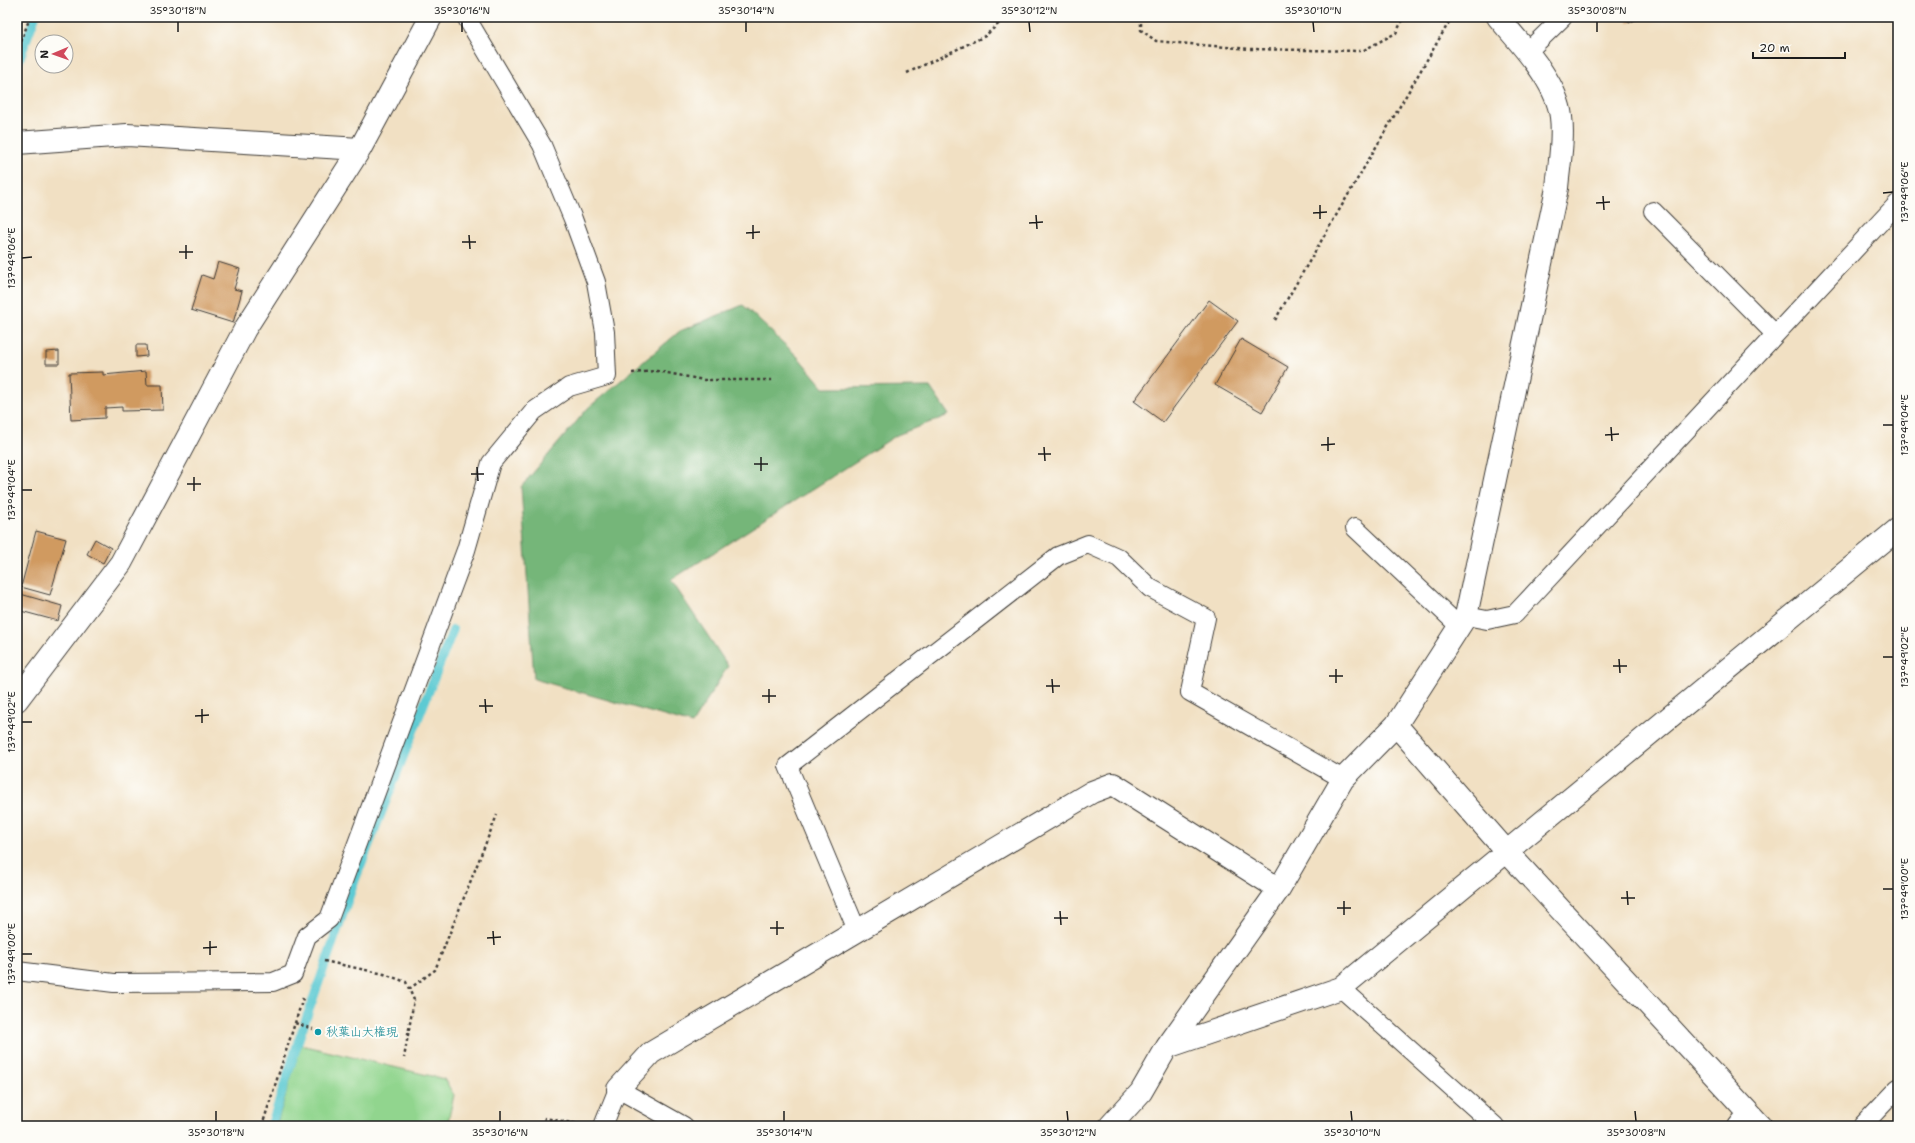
<svg xmlns="http://www.w3.org/2000/svg" width="1915" height="1143" font-family="'Shantell Sans','Klee One',sans-serif">
<rect width="100%" height="100%" fill="#fdfcf7"/>
<filter id="ink" filterUnits="userSpaceOnUse"><feTurbulence type="fractalNoise" baseFrequency=".025" numOctaves="2"/><feDisplacementMap in="SourceGraphic" scale="8" xChannelSelector="R" yChannelSelector="G"/><feConvolveMatrix kernelMatrix="1 2 1 2 8 2 1 2 1" color-interpolation-filters="sRGB"/></filter>
<filter id="wash" filterUnits="userSpaceOnUse"><feTurbulence type="fractalNoise" baseFrequency=".012" numOctaves="4" result="noise"/><feDisplacementMap in="SourceGraphic" scale="16" xChannelSelector="R" yChannelSelector="G"/><feGaussianBlur stdDeviation="0.9" result="paint"/><feColorMatrix in="noise" values="0 0 0 0 0 0 0 0 0 0 0 0 0 0 0 0 0 1.4 0 .05"/><feComposite in="paint" operator="in"/></filter>
<g filter="url(#wash)">
<rect width="100%" height="100%" fill="#f1e0c3"/>
<!-- green -->
<path fill="#91d58e" stroke="#567855" d="M 301,1045 L 444,1079 L 454,1095 L 447,1126 L 276,1126 Z"/>
<!-- forest -->
<path fill="#74b679" stroke="#48694a" d="M 743,305 L 798,357 L 824,388 L 930,387 L 949,415 L 897,435 L 671,580 L 728,666 L 692,724 L 534,679 L 521,487 L 588,408 L 680,331 Z"/>
<g fill="none" stroke-linecap="round" stroke-linejoin="round">
<!-- stream -->
<path stroke="#5dcad3" stroke-width="9" d="M 17,22 L 19,17
M 17,66 L 35,17
M 271,1126 L 300,1036 L 354,883 L 453,630"/>
</g>
<g id="blocks">
<!-- building -->
<path fill="#d09a61" d="M 1626,17 L 1641,17 L 1629,23 Z
M 218,262 L 240,269 L 234,289 L 242,291 L 233,323 L 191,310 L 202,275 L 213,279 Z
M 1209,300 L 1238,321 L 1163,422 L 1134,401 Z
M 1241,339 L 1288,367 L 1262,412 L 1215,385 Z
M 136,345 L 146,345 L 147,356 L 136,357 Z
M 59,351 L 59,364 L 46,364 L 46,352 Z
M 146,371 L 147,385 L 162,385 L 163,410 L 122,411 L 122,407 L 105,408 L 105,418 L 71,420 L 69,373 L 103,372 L 103,375 Z
M 36,531 L 66,539 L 50,595 L 21,587 Z
M 95,539 L 111,548 L 103,563 L 87,554 Z
M 17,593 L 62,606 L 58,621 L 17,610 Z"/>
</g>
</g>
<g filter="url(#ink)">
<use href="#blocks" fill-opacity="0" stroke="#3c3935" stroke-width="1"/>
<g fill="none" stroke-linecap="round" stroke-linejoin="round">
<defs>
<path id="lane" d="M 1527,52 L 1563,17
M 1653,211 L 1775,334
M 1355,528 L 1459,626
M 1466,616 L 1487,620 L 1515,614 L 1898,203
M 857,931 L 788,766 L 1058,556 L 1088,544 L 1119,558 L 1150,588 L 1206,618 L 1190,692 L 1343,779
M 17,971 L 114,983 L 273,982 L 293,974 L 307,936 L 329,919 L 466,550 L 491,463 L 534,411 L 569,387 L 607,376 L 605,332 L 596,282 L 573,219 L 542,145 L 466,17
M 1341,988 L 1495,1126
M 603,1126 L 618,1089 L 684,1126
M 1737,1126 L 1748,1112
M 1862,1126 L 1898,1088"/>
<path id="street" d="M 1498,17 C 1520,44 1557,81 1561,117 C 1564,140 1559,165 1557,188 L 1466,616 L 1396,725 L 1507,852 L 1761,1126
M 17,143 L 127,135 L 360,149
M 17,700 L 121,563 L 245,329 L 360,149 L 431,17
M 1167,1047 L 1341,988 L 1898,529
M 618,1089 L 651,1053 L 1092,792 L 1113,784 L 1279,889
M 1110,1126 L 1141,1092 L 1167,1047 L 1279,889 L 1343,779 L 1396,725"/>
</defs>
<!-- lane casing -->
<use href="#lane" stroke="#3c3935" stroke-width="20"/>
<!-- street casing -->
<use href="#street" stroke="#3c3935" stroke-width="24"/>
<!-- path -->
<path stroke="#3c3935" stroke-width="2.5" stroke-dasharray="3 3" stroke-linecap="butt" d="M 1141,17 L 1141,30 L 1156,41 L 1250,49 L 1362,51 L 1396,33 L 1404,17
M 17,53 L 30,17
M 907,73 L 985,36 L 1006,17
M 1275,320 L 1452,17
M 632,373 L 657,371 L 704,380 L 773,380
M 324,961 L 384,974 L 406,982 L 414,1000 L 404,1058
M 409,989 L 435,970 L 497,815
M 295,1023 L 313,1029
M 262,1126 L 303,998
M 543,1126 L 545,1118 L 578,1124"/>
<!-- lane -->
<use href="#lane" stroke="#fff" stroke-width="18"/>
<!-- street -->
<use href="#street" stroke="#fff" stroke-width="22"/>
</g>
</g>
<!-- ticks -->
<path fill="none" stroke="#1c1c1c" stroke-width="1.5" d="M 178,22 L 178,32M 462,22 L 462,32M 746,22 L 746,32M 1029,22 L 1030,32M 1313,22 L 1314,32M 1597,22 L 1597,32M 1883,193 L 1893,192M 1603,196 L 1604,210M 1596,203 L 1610,202M 1320,205 L 1320,219M 1313,213 L 1327,212M 1036,215 L 1037,229M 1029,223 L 1043,222M 753,225 L 753,239M 746,233 L 760,232M 469,235 L 470,249M 462,242 L 476,242M 186,245 L 186,259M 179,252 L 193,252M 22,258 L 32,257M 1883,425 L 1893,425M 1611,427 L 1612,441M 1605,435 L 1619,434M 1328,437 L 1328,451M 1321,445 L 1335,444M 1044,447 L 1045,461M 1038,454 L 1051,454M 761,457 L 761,471M 754,464 L 768,464M 477,467 L 478,481M 471,474 L 484,474M 194,477 L 194,491M 187,484 L 201,484M 22,490 L 32,490M 1883,657 L 1893,657M 1619,659 L 1620,673M 1613,666 L 1627,666M 1336,669 L 1336,683M 1329,676 L 1343,676M 1052,679 L 1053,693M 1046,686 L 1060,686M 769,689 L 769,703M 762,696 L 776,696M 485,699 L 486,713M 479,706 L 493,706M 202,709 L 202,723M 195,716 L 209,715M 22,722 L 32,722M 1883,889 L 1893,889M 1627,891 L 1628,905M 1621,898 L 1635,898M 1344,901 L 1344,915M 1337,908 L 1351,908M 1060,911 L 1061,925M 1054,918 L 1068,918M 777,921 L 777,935M 770,928 L 784,928M 493,931 L 494,945M 487,938 L 501,937M 210,941 L 210,955M 203,948 L 217,947M 22,954 L 32,954M 216,1111 L 216,1121M 500,1111 L 500,1121M 784,1111 L 784,1121M 1067,1111 L 1068,1121M 1351,1111 L 1352,1121M 1635,1111 L 1636,1121"/>
<!-- markers -->
<circle fill="#0f9aa8" stroke="#fdfcf7" stroke-width="1.5" cx="318" cy="1032" r="4"/>
<g text-anchor="middle" stroke-width="4" stroke-linejoin="round" paint-order="stroke">
<!-- culture labels -->
<g font-size="12" fill="#0d838f" stroke="#fdfcf7" text-anchor="start">
<text x="326" y="1036">秋葉山大権現</text>
</g>
</g>
<!-- margin -->
<rect width="1915" height="1143" fill="none" stroke="#fdfcf7" stroke-width="44"/>
<!-- north arrow -->
<g transform="translate(54 54) rotate(268)"><circle r="19" fill="#fdfcf7" stroke="#a3a29f"/>
<path d="M0-3L7 15L0 10L-7 15Z" fill="#d1495b"/>
<text y="-6" font-size="11" font-weight="bold" text-anchor="middle" fill="#1c1c1c">N</text>
</g>
<!-- scale -->
<path d="M1753 52v6h92v-6" fill="none" stroke="#1c1c1c" stroke-width="2"/>
<text x="1759" y="52" font-size="12" fill="#1c1c1c" stroke="#fdfcf7" stroke-width="3" paint-order="stroke">20 m</text>
<rect x="22" y="22" width="1871" height="1099" fill="none" stroke="#1c1c1c" stroke-width="1.5"/>
<g font-size="10" text-anchor="middle" fill="#1c1c1c">
<text x="178" y="14">35°30'18"N</text>
<text x="462" y="14">35°30'16"N</text>
<text x="746" y="14">35°30'14"N</text>
<text x="1029" y="14">35°30'12"N</text>
<text x="1313" y="14">35°30'10"N</text>
<text x="1597" y="14">35°30'08"N</text>
<text transform="translate(1904 192) rotate(-90)" y="4">137°49'06"E</text>
<text transform="translate(11 258) rotate(-90)" y="4">137°49'06"E</text>
<text transform="translate(1904 425) rotate(-90)" y="4">137°49'04"E</text>
<text transform="translate(11 490) rotate(-90)" y="4">137°49'04"E</text>
<text transform="translate(1904 657) rotate(-90)" y="4">137°49'02"E</text>
<text transform="translate(11 722) rotate(-90)" y="4">137°49'02"E</text>
<text transform="translate(1904 889) rotate(-90)" y="4">137°49'00"E</text>
<text transform="translate(11 954) rotate(-90)" y="4">137°49'00"E</text>
<text x="216" y="1136">35°30'18"N</text>
<text x="500" y="1136">35°30'16"N</text>
<text x="784" y="1136">35°30'14"N</text>
<text x="1068" y="1136">35°30'12"N</text>
<text x="1352" y="1136">35°30'10"N</text>
<text x="1636" y="1136">35°30'08"N</text>
</g>
</svg>
